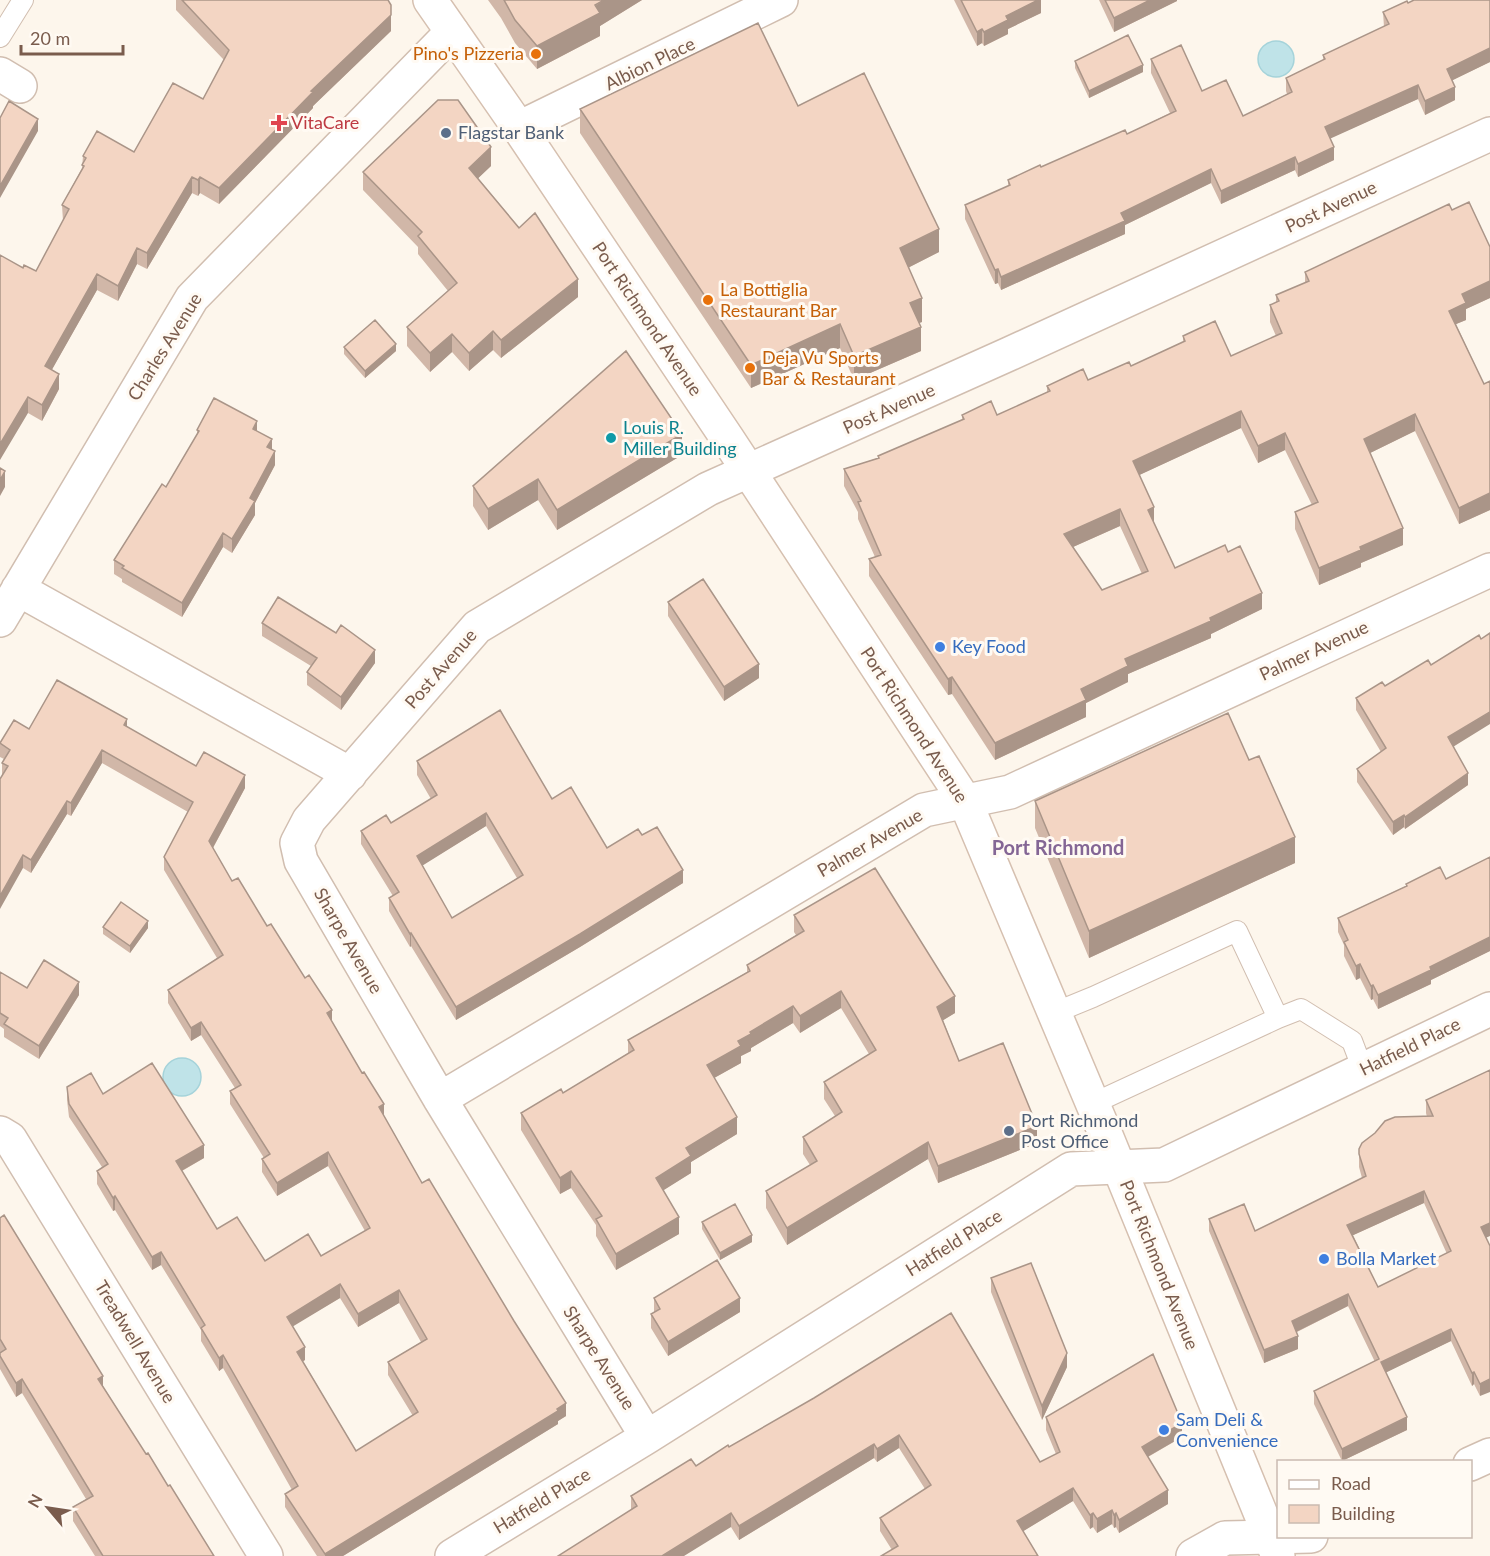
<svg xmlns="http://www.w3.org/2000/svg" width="1490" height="1556" font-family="Lato,sans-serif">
<rect width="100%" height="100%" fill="#fdf6ec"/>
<!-- water -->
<path fill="#bfe3e8" stroke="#a5d3da" stroke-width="1.5" d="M1258 59a18 18 0 1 1 36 0a18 18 0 1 1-36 0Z
M163 1077a19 19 0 1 1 38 0a19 19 0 1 1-38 0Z"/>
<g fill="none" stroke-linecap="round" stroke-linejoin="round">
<defs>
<path id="lane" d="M 0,37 L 23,0
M 1054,1013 L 1093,997 L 1237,931 L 1278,1018 L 1092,1104
M 1278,1018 L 1301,1009 L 1352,1041 L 1363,1070"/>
<path id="street" d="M 0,74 L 20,86
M 519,128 L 781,0
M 18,589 L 350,774
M 0,620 L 192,298 L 452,32
M 440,1099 L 924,810 L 1010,792 L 1490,570
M 0,1133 L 10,1139 L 266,1556
M 647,1437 L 440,1099 L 301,861 L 297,843 L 309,820 L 477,627 L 708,489 L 1009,354 L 1490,134
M 1470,1464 L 1490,1455
M 452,1556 L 647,1437 L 1071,1169 L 1164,1165 L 1490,1009
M 1193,1556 L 1225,1538 L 1311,1536"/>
<path id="secondary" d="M 430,0 L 519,128 L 727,438 L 965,801 L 1105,1133 L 1278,1556"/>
</defs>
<!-- lane casing -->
<use href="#lane" stroke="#d1beb0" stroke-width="22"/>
<!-- street casing -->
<use href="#street" stroke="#d1beb0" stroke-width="36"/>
<!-- secondary casing -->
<use href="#secondary" stroke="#d6c0b0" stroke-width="36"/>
<!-- lane -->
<use href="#lane" stroke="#fff" stroke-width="20"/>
<!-- street -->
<use href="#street" stroke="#fff" stroke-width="33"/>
<!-- secondary -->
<use href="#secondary" stroke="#fff" stroke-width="33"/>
</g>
<!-- wall -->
<path fill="#d1b7a8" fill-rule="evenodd" d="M 176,0 L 388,0 L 391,31 L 313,106 L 313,108 L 219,204 L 200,193 L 198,196 L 192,193 L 147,269 L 137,264 L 118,301 L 97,290 L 52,369 L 59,389 L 42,421 L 28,413 L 23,268 L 36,271 L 63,221 L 62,205 L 82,168 L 83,156 L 134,152 L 203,99 L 224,60 L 176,10 Z
M 488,0 L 642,0 L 600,26 L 600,36 L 537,69 L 515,43 L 501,18 Z
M 954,0 L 1041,0 L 1041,13 L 1008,29 L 1008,34 L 984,46 L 982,43 L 977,46 Z
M 1099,0 L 1177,0 L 1177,1 L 1114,32 Z
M 1490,0 L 1490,62 L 1452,80 L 1455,100 L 1425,115 L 1418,99 L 1330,138 L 1334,160 L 1298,177 L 1295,170 L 1221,204 L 1211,183 L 1125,225 L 1125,234 L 1001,290 L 998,283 L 995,284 L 965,219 L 965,205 L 1008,186 L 1008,180 L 1127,134 L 1170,113 L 1151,73 L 1151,59 L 1202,91 L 1243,116 L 1287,94 L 1286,91 L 1286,78 L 1323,60 L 1323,55 L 1384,27 L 1383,12 L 1408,3 Z
M 1075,61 L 1143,72 L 1089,98 L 1075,68 Z
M 798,106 L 939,252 L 909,267 L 922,322 L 919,323 L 921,351 L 854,380 L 840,348 L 751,388 L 580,133 L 580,109 Z
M 491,166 L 478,178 L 578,297 L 501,358 L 493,350 L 469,371 L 452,352 L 430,372 L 407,346 L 407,327 L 448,291 L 418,254 L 418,247 L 363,190 L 363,172 Z
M 1452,210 L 1490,247 L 1490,298 L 1466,309 L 1466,320 L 1456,324 L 1484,384 L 1490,381 L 1490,510 L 1459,524 L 1415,431 L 1370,453 L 1403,545 L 1361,563 L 1361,567 L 1319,585 L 1295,529 L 1295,512 L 1312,505 L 1285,450 L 1258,463 L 1241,428 L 1139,475 L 1154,523 L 1175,568 L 1228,552 L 1262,609 L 1211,634 L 1211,638 L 1128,674 L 1128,682 L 1086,703 L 1086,717 L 995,760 L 952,694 L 948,695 L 869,576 L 869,559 L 875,557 L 858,519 L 858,512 L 844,486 L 844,469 L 878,458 L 878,456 L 962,420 L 962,415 L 997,415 L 1047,392 L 1047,386 L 1088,380 L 1131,366 L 1183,342 L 1183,336 L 1231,356 L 1276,336 L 1270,322 L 1270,305 L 1276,303 L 1276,295 L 1305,283 L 1305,272 ZM 1120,526 L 1142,574 L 1102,590 L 1073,547 Z
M 344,347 L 396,351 L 365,378 L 344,354 Z
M 197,430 L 257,431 L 272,449 L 275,465 L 255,503 L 255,515 L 232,553 L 223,547 L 182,617 L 122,582 L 122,579 L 114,574 L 114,560 L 166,487 L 197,434 Z
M 682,455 L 557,530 L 538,500 L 488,530 L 473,506 L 473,486 Z
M 668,602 L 759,678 L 724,701 L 668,616 Z
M 262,623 L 375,663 L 341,710 L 307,685 L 307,672 L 311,666 L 262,636 Z
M 1481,639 L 1454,747 L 1468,785 L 1405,829 L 1404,827 L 1393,835 L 1357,782 L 1357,769 L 1381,752 L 1356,710 L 1356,698 L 1431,665 Z
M 127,728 L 196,766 L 245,788 L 213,848 L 232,881 L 267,926 L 332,1022 L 384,1117 L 422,1183 L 566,1416 L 558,1421 L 558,1424 L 343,1556 L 317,1556 L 285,1507 L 285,1494 L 292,1490 L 223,1368 L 219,1371 L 201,1341 L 201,1330 L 161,1265 L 152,1270 L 115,1210 L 113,1211 L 97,1184 L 97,1171 L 102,1167 L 69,1117 L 67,1100 L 67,1087 L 103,1094 L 204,1158 L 182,1171 L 217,1229 L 265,1261 L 321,1256 L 365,1231 L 328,1166 L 277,1196 L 262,1172 L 262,1159 L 264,1158 L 230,1104 L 230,1091 L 235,1088 L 201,1035 L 191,1041 L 168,1003 L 168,990 L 217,958 L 164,870 L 164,857 L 188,812 L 102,763 L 71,816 L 67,814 L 31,873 L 23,868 L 2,776 L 2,763 L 4,759 L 0,757 L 0,743 L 29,729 ZM 340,1298 L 358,1327 L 399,1303 L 421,1342 L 388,1362 L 388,1375 L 413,1416 L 356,1451 L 303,1361 L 305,1360 L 292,1326 Z
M 417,761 L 552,799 L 607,848 L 642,835 L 683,883 L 580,947 L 456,1020 L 411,946 L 410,947 L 389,911 L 389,898 L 393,896 L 361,844 L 361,831 L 391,823 L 431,799 L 417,775 ZM 486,826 L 517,878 L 452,918 L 422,865 Z
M 1035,801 L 1295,863 L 1089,958 L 1035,828 Z
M 1490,857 L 1490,951 L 1431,980 L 1431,984 L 1378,1009 L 1373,999 L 1371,1000 L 1360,978 L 1356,980 L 1344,956 L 1344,945 L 1338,932 L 1338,918 L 1406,886 L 1406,884 L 1446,879 Z
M 794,915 L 955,1013 L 943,1020 L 959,1061 L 1037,1143 L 938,1183 L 928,1159 L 787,1245 L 766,1208 L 766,1191 L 810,1165 L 803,1154 L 803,1137 L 835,1116 L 824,1099 L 824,1082 L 869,1054 L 841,1008 L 800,1033 L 793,1023 L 751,1048 L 751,1051 L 741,1056 L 741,1063 L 714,1078 L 737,1134 L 691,1162 L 691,1173 L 663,1190 L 679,1234 L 616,1270 L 596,1236 L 596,1225 L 571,1188 L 560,1194 L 521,1130 L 521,1113 L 563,1093 L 628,1053 L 628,1040 L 747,972 L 747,965 L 796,935 L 794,932 Z
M 103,927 L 148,928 L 130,953 L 103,934 Z
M 0,972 L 27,988 L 79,995 L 39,1059 L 4,1037 L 4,1029 L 0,1026 Z
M 1490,1070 L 1486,1237 L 1480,1396 L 1474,1384 L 1472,1386 L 1451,1341 L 1386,1372 L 1407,1430 L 1342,1461 L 1314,1404 L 1314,1391 L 1375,1362 L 1348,1306 L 1297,1332 L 1298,1349 L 1264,1363 L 1209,1231 L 1209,1219 L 1255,1231 L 1362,1178 L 1359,1167 L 1359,1149 L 1427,1117 L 1426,1113 L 1426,1100 ZM 1424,1203 L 1447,1254 L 1378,1287 L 1353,1235 Z
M 0,1218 L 103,1386 L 146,1454 L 168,1486 L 214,1556 L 95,1556 L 73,1521 L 73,1507 L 86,1499 L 22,1393 L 16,1397 L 0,1369 Z
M 702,1222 L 752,1242 L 720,1260 L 702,1229 Z
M 991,1278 L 1067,1367 L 1042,1420 L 991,1292 Z
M 654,1298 L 740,1312 L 668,1356 L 651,1328 L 651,1314 L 654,1312 Z
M 814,1398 L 1040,1462 L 1056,1454 L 1046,1430 L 1046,1417 L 1182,1437 L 1148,1457 L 1168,1504 L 1119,1533 L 1116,1527 L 1114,1528 L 1112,1524 L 1097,1533 L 1093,1527 L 1090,1529 L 1073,1501 L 1023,1531 L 892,1550 L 880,1531 L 880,1518 L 925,1489 L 899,1448 L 877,1462 L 874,1458 L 739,1540 L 731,1527 L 574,1546 L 631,1510 L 631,1496 L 696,1466 L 729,1447 Z"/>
<!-- shaded-wall -->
<path fill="#aa9588" d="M 604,0 L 642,0 L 600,26 L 600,36 L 537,69 L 537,46 Z
M 1038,0 L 1041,0 L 1041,13 L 1008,29 L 1008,34 L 984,46 L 984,32 L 1006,16 Z
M 1150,0 L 1177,0 L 1177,1 L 1114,32 L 1114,18 Z
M 391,5 L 391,31 L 313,106 L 313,108 L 219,204 L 219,188 Z
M 982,29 L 982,43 L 977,46 L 977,32 Z
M 1490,48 L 1490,62 L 1447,83 L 1447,69 Z
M 1143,65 L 1143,72 L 1089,98 L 1089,91 Z
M 1418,85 L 1418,99 L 1325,141 L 1325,127 Z
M 1455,87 L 1455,100 L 1425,115 L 1425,101 Z
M 38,119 L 38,131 L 0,198 L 0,186 Z
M 491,147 L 491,166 L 469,187 L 469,168 Z
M 1334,147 L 1334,160 L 1298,177 L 1298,164 Z
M 1295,157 L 1295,170 L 1221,204 L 1221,191 Z
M 1211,169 L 1211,183 L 1125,225 L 1125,234 L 1001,290 L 1001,277 L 1121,213 Z
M 192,177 L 192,193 L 147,269 L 147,253 Z
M 200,177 L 200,193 L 198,196 L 198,180 Z
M 939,229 L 939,252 L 900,272 L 900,248 Z
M 137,248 L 137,264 L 118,301 L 118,286 Z
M 998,269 L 998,283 L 995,284 L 995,270 Z
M 97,274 L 97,290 L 45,382 L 45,366 Z
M 578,279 L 578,297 L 501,358 L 501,340 Z
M 1490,281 L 1490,298 L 1466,309 L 1466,320 L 1449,327 L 1449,311 L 1462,294 Z
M 922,298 L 922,322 L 910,326 L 910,303 Z
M 840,324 L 840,348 L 751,388 L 751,365 Z
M 921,327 L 921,351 L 854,380 L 854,356 Z
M 493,331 L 493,350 L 469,371 L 469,353 Z
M 452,334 L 452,352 L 430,372 L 430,353 Z
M 396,344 L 396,351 L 365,378 L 365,371 Z
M 59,374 L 59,389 L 42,421 L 42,405 Z
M 28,397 L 28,413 L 0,460 L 0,444 Z
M 1241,411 L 1241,428 L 1133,478 L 1133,461 Z
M 1415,414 L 1415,431 L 1364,456 L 1364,439 Z
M 257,421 L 257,435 L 253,429 Z
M 1285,433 L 1285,450 L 1258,463 L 1258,446 Z
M 682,434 L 682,455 L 557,530 L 557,510 Z
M 272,439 L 272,453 L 267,447 Z
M 275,451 L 275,465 L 255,503 L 255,515 L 232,553 L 232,539 L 250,498 Z
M 5,471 L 5,487 L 0,496 L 0,480 Z
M 538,479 L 538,500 L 488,530 L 488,509 Z
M 1490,493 L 1490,510 L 1459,524 L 1459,508 Z
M 1154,507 L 1154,524 L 1148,510 Z
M 1120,509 L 1120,526 L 1064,551 L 1064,534 Z
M 1403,528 L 1403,545 L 1361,563 L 1361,567 L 1319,585 L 1319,568 L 1360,547 Z
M 223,533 L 223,547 L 182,617 L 182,603 Z
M 1262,593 L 1262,609 L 1211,634 L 1211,638 L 1128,674 L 1128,682 L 1086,703 L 1086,717 L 995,760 L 995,743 L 1081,689 L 1125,659 Z
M 375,650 L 375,663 L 341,710 L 341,697 Z
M 759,664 L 759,678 L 724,701 L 724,687 Z
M 952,677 L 952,694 L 948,695 L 948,679 Z
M 1490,712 L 1490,724 L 1448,750 L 1448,737 Z
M 127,719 L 127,732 L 124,725 Z
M 102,750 L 102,763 L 71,816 L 71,803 Z
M 1468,773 L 1468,785 L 1405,829 L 1405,817 Z
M 245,775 L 245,788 L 209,855 L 209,841 Z
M 67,801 L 67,814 L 31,873 L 31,860 Z
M 486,813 L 486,826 L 417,869 L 417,856 Z
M 1404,815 L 1404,827 L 1393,835 L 1393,822 Z
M 1295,837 L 1295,863 L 1089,958 L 1089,931 Z
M 23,855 L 23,868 L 0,909 L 0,896 Z
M 683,870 L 683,883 L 580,947 L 456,1020 L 456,1007 Z
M 148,921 L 148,928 L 130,953 L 130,946 Z
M 411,933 L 411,946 L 410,947 L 410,934 Z
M 1490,937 L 1490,951 L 1431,980 L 1431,984 L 1378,1009 L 1378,995 L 1430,967 Z
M 1360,964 L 1360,978 L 1356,980 L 1356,966 Z
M 79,982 L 79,995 L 39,1059 L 39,1046 Z
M 1373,985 L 1373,999 L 1371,1000 L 1371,986 Z
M 841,991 L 841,1008 L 800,1033 L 800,1016 Z
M 955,996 L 955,1013 L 937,1024 L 937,1007 Z
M 793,1006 L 793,1023 L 751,1048 L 751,1051 L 741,1056 L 741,1063 L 707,1082 L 707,1065 L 750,1032 Z
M 332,1010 L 332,1023 L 327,1013 Z
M 201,1022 L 201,1035 L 191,1041 L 191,1028 Z
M 384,1104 L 384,1117 L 379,1107 Z
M 737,1117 L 737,1134 L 691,1162 L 691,1173 L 656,1195 L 656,1178 L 686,1148 Z
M 1037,1126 L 1037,1143 L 938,1183 L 938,1166 Z
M 928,1142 L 928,1159 L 787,1245 L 787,1228 Z
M 204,1145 L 204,1158 L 176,1174 L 176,1161 Z
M 328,1152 L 328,1166 L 277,1196 L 277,1183 Z
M 571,1171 L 571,1188 L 560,1194 L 560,1178 Z
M 1424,1191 L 1424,1203 L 1347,1238 L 1347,1225 Z
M 115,1196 L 115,1210 L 113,1211 L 113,1198 Z
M 679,1217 L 679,1234 L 616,1270 L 616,1254 Z
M 1490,1223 L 1490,1236 L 1481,1240 L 1481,1227 Z
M 752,1235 L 752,1242 L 720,1260 L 720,1253 Z
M 161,1252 L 161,1265 L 152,1270 L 152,1257 Z
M 340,1284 L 340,1298 L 287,1330 L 287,1317 Z
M 399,1290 L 399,1303 L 358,1327 L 358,1314 Z
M 1348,1294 L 1348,1306 L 1292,1334 L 1292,1321 Z
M 740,1298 L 740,1312 L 668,1356 L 668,1342 Z
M 1451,1329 L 1451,1341 L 1381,1375 L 1381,1362 Z
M 1298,1336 L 1298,1349 L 1264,1363 L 1264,1350 Z
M 305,1347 L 305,1360 L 297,1365 L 297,1352 Z
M 1067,1353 L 1067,1367 L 1042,1420 L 1042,1406 Z
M 223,1355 L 223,1368 L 219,1371 L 219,1358 Z
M 1474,1372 L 1474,1384 L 1472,1386 L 1472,1373 Z
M 103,1376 L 103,1390 L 98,1379 Z
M 22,1379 L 22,1393 L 16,1397 L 16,1383 Z
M 1490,1379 L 1490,1392 L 1480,1396 L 1480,1384 Z
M 566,1403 L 566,1416 L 558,1421 L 558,1424 L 343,1556 L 325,1556 L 325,1554 Z
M 1407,1417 L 1407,1430 L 1342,1461 L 1342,1449 Z
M 1182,1423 L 1182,1437 L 1142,1460 L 1142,1447 Z
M 899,1435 L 899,1448 L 877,1462 L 877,1449 Z
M 874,1444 L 874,1458 L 739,1540 L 739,1526 Z
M 1073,1488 L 1073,1501 L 1017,1535 L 1017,1521 Z
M 1168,1490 L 1168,1504 L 1119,1533 L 1119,1520 Z
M 1112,1510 L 1112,1524 L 1097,1533 L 1097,1519 Z
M 731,1513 L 731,1527 L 684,1556 L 662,1556 Z
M 1093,1513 L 1093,1527 L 1090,1529 L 1090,1515 Z
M 1116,1513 L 1116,1527 L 1114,1528 L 1114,1515 Z"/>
<!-- building -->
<path fill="#f3d5c3" stroke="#aa9588" stroke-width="1.5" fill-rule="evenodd" d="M 182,0 L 388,0 L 391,5 L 391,15 L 311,91 L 313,92 L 219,188 L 200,177 L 198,180 L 192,177 L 147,253 L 137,248 L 118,286 L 97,274 L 45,366 L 59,374 L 42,405 L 28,397 L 0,444 L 0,255 L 23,268 L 24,265 L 36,271 L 69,209 L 62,205 L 84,166 L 82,165 L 86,158 L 83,156 L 97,131 L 134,152 L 173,83 L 203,99 L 229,50 Z
M 504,0 L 604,0 L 595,5 L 600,13 L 537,46 L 515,20 Z
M 961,0 L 1038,0 L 1006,16 L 1008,20 L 984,32 L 982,29 L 977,32 Z
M 1105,0 L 1150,0 L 1114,18 Z
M 1414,0 L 1490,0 L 1490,48 L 1447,69 L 1455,87 L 1425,101 L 1418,85 L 1325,127 L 1334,147 L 1298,164 L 1295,157 L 1221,191 L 1211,169 L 1121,213 L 1125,221 L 1001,277 L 998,269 L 995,270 L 965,205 L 1010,185 L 1008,180 L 1040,165 L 1041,167 L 1125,130 L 1127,134 L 1176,111 L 1151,59 L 1181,45 L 1202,91 L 1226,80 L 1243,116 L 1292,92 L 1286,78 L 1325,59 L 1323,55 L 1389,24 L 1383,12 L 1407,1 L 1408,3 Z
M 758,23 L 798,106 L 864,73 L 939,229 L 900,248 L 922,298 L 910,303 L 921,327 L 854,356 L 840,324 L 751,365 L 580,109 Z
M 1128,35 L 1143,65 L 1089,91 L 1075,61 Z
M 438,100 L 458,100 L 491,147 L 469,168 L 519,228 L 535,213 L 578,279 L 501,340 L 493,331 L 469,353 L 452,334 L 430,353 L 407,327 L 457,283 L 418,236 L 422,232 L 363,172 Z
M 9,101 L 38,119 L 0,186 L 0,118 Z
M 1469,202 L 1490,247 L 1490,281 L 1462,294 L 1466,303 L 1449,311 L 1484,384 L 1490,381 L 1490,493 L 1459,508 L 1415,414 L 1364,439 L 1403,528 L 1360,547 L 1361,550 L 1319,568 L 1295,512 L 1318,502 L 1285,433 L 1258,446 L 1241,411 L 1133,461 L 1154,507 L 1148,510 L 1175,568 L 1225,545 L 1228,552 L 1240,546 L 1262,593 L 1210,618 L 1211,621 L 1125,659 L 1128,666 L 1081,689 L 1086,700 L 995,743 L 952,677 L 948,679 L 869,559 L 881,555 L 858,502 L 861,501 L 844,469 L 879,458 L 878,456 L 964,419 L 962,415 L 991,401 L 997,415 L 1050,391 L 1047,386 L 1083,369 L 1088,380 L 1129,362 L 1131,366 L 1185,341 L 1183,336 L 1215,321 L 1231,356 L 1282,333 L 1270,305 L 1279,301 L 1276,295 L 1309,281 L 1305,272 L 1449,204 L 1452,210 ZM 1120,509 L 1148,571 L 1102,590 L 1064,534 Z
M 375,320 L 396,344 L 365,371 L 344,347 Z
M 626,351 L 682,434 L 557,510 L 538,479 L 488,509 L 473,486 Z
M 214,398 L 257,421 L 253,429 L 272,439 L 267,447 L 275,451 L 250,498 L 255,501 L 232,539 L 223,533 L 182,603 L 122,568 L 124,566 L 114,560 L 162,484 L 166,487 L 199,431 L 197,430 Z
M 0,468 L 5,471 L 0,480 Z
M 703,579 L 759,664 L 724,687 L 668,602 Z
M 278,597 L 336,633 L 341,625 L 375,650 L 341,697 L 307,672 L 317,658 L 262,623 Z
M 1490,633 L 1490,712 L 1448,737 L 1468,773 L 1405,817 L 1404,815 L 1393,822 L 1357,769 L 1386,748 L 1356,698 L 1382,682 L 1385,686 L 1428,660 L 1431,665 L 1479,635 L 1481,639 Z
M 57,680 L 127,719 L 124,725 L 196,766 L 204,752 L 245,775 L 209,841 L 232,881 L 238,878 L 267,926 L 271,924 L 305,978 L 309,975 L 332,1010 L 327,1013 L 362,1073 L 364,1072 L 384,1104 L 379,1107 L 422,1183 L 429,1179 L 514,1321 L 566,1403 L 557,1409 L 558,1411 L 325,1554 L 285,1494 L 298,1486 L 223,1355 L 219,1358 L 201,1328 L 205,1325 L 161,1252 L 152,1257 L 115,1196 L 113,1198 L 97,1171 L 108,1164 L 69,1104 L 67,1087 L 91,1073 L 103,1094 L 152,1063 L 204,1145 L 176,1161 L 217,1229 L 237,1217 L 265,1261 L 308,1234 L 321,1256 L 370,1228 L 328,1152 L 277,1183 L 262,1159 L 270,1154 L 230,1091 L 241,1085 L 201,1022 L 191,1028 L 168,990 L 223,955 L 164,857 L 193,802 L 102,750 L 71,803 L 67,801 L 31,860 L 23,855 L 0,896 L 0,779 L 8,766 L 2,763 L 10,750 L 0,743 L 14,720 L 29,729 ZM 340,1284 L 358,1314 L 399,1290 L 427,1339 L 388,1362 L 418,1412 L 356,1451 L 297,1352 L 305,1347 L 287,1317 Z
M 500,710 L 552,799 L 571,787 L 607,848 L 638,829 L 642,835 L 657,827 L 683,870 L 580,934 L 456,1007 L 411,933 L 410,934 L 389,898 L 399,892 L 361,831 L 386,815 L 391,823 L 437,795 L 417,761 ZM 486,813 L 523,875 L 452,918 L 417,856 Z
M 1228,713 L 1249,760 L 1259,756 L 1295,837 L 1089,931 L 1035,801 Z
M 1490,857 L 1490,937 L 1430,967 L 1431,970 L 1378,995 L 1373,985 L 1371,986 L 1360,964 L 1356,966 L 1344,942 L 1348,940 L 1338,918 L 1407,886 L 1406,884 L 1440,867 L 1446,879 Z
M 875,868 L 955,996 L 937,1007 L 959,1061 L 1003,1043 L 1037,1126 L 938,1166 L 928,1142 L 787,1228 L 766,1191 L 817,1161 L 803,1137 L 842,1112 L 824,1082 L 876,1050 L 841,991 L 800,1016 L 793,1006 L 750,1032 L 751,1034 L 738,1041 L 741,1046 L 707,1065 L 737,1117 L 686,1148 L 691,1156 L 656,1178 L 679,1217 L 616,1254 L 596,1219 L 602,1216 L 571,1171 L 560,1178 L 521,1113 L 561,1089 L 563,1093 L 634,1050 L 628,1040 L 750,971 L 747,965 L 804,931 L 794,915 Z
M 121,902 L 148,921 L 130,946 L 103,927 Z
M 44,960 L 79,982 L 39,1046 L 4,1024 L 8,1018 L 0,1013 L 0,972 L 27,988 Z
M 1490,1070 L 1490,1223 L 1481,1227 L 1490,1246 L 1490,1379 L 1480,1384 L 1474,1372 L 1472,1373 L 1451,1329 L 1381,1362 L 1407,1417 L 1342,1449 L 1314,1391 L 1379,1359 L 1348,1294 L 1292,1321 L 1298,1336 L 1264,1350 L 1209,1219 L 1244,1204 L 1255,1231 L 1366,1176 L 1359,1154 L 1359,1149 L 1362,1143 L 1375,1133 L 1385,1121 L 1395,1117 L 1433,1116 L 1426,1100 ZM 1424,1191 L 1451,1251 L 1378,1287 L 1347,1225 Z
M 735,1204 L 752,1235 L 720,1253 L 702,1222 Z
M 4,1215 L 103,1376 L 98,1379 L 146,1454 L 148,1453 L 168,1486 L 170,1485 L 214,1556 L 103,1556 L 73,1507 L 93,1496 L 22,1379 L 16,1383 L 0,1356 L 0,1353 L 6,1349 L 0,1339 L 0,1218 Z
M 717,1260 L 740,1298 L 668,1342 L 651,1314 L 660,1309 L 654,1298 Z
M 1031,1263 L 1067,1353 L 1042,1406 L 991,1278 Z
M 951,1313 L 1040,1462 L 1060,1452 L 1046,1417 L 1153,1354 L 1182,1423 L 1142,1447 L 1168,1490 L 1119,1520 L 1116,1513 L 1114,1515 L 1112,1510 L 1097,1519 L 1093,1513 L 1090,1515 L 1073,1488 L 1017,1521 L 1038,1556 L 881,1556 L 898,1546 L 880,1518 L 931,1485 L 899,1435 L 877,1449 L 874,1444 L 739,1526 L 731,1513 L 662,1556 L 558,1556 L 637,1506 L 631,1496 L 691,1459 L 696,1466 L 728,1445 L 729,1447 L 814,1398 Z"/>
<!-- markers -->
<g fill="#e8710a" stroke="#fffaf3" stroke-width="2">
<circle cx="536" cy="54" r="6"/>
<circle cx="708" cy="300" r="6"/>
<circle cx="750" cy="368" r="6"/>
</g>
<path fill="#e0444e" stroke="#fffaf3" stroke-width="2" d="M276 114h6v6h6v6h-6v6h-6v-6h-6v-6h6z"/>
<g fill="#5c6f8a" stroke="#fffaf3" stroke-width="2">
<circle cx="446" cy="133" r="6"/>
<circle cx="1009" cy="1131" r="6"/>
</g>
<circle fill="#0f9aa8" stroke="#fffaf3" stroke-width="2" cx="611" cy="438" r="6"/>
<g fill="#3f7fe0" stroke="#fffaf3" stroke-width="2">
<circle cx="940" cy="647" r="6"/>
<circle cx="1324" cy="1259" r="6"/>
<circle cx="1164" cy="1430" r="6"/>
</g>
<g text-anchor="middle" stroke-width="6" stroke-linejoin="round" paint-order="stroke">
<!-- food labels -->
<g font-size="18" fill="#c56008" stroke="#fffaf3" text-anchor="start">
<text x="524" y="60" text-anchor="end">Pino's Pizzeria</text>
<text x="720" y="296">La Bottiglia<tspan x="720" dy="21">Restaurant Bar</tspan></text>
<text x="762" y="364">Deja Vu Sports<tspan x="762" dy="21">Bar &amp; Restaurant</tspan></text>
</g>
<!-- street labels -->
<g font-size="18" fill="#7a5c4d" stroke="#fffaf3">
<text transform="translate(650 64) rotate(-26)" y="6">Albion Place</text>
<text transform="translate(1331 207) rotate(-25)" y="6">Post Avenue</text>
<text transform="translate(647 319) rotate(56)" y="6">Port Richmond Avenue</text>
<text transform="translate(165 347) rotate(-58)" y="6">Charles Avenue</text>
<text transform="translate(889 409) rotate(-24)" y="6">Post Avenue</text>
<text transform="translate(1314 651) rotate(-25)" y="6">Palmer Avenue</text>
<text transform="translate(441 669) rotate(-49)" y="6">Post Avenue</text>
<text transform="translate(914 725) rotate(57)" y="6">Port Richmond Avenue</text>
<text transform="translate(870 843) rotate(-30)" y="6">Palmer Avenue</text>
<text transform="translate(348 941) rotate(60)" y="6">Sharpe Avenue</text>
<text transform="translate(1410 1047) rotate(-26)" y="6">Hatfield Place</text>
<text transform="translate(954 1243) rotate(-32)" y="6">Hatfield Place</text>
<text transform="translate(1159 1265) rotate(68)" y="6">Port Richmond Avenue</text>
<text transform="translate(135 1342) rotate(59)" y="6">Treadwell Avenue</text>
<text transform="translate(599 1358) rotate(58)" y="6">Sharpe Avenue</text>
<text transform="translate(542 1501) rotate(-31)" y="6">Hatfield Place</text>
</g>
<!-- health labels -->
<g font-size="18" fill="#be3a42" stroke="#fffaf3" text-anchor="start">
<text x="291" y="129">VitaCare</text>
</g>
<!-- service labels -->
<g font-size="18" fill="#4e5e75" stroke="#fffaf3" text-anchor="start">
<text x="458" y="139">Flagstar Bank</text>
<text x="1021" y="1127">Port Richmond<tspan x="1021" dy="21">Post Office</tspan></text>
</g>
<!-- culture labels -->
<g font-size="18" fill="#0d838f" stroke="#fffaf3" text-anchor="start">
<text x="623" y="434">Louis R.<tspan x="623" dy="21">Miller Building</tspan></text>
</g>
<!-- shop labels -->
<g font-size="18" fill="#366cbe" stroke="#fffaf3" text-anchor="start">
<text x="952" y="653">Key Food</text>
<text x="1336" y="1265">Bolla Market</text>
<text x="1176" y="1426">Sam Deli &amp;<tspan x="1176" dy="21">Convenience</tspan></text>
</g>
<!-- neighbourhood labels -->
<g font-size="20" font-weight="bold" fill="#846695" stroke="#fffaf3">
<text x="1058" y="855">Port Richmond</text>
</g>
</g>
<!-- legend -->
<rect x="1277" y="1460" width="195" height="78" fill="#fffaf3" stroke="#cabbb1" stroke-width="1.5"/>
<rect x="1289" y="1480" width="30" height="9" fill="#ffffff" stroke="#cabbb1" stroke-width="1.5"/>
<text x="1331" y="1490" font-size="18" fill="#7a5c4d">Road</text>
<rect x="1289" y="1505" width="30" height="18" fill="#f3d5c3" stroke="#cabbb1" stroke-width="1.5"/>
<text x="1331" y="1520" font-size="18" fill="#7a5c4d">Building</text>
<!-- north arrow -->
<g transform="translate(48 1508) rotate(299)" stroke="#fffaf3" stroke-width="4.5" paint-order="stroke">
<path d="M0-4.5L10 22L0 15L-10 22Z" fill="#7a5c4d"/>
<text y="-9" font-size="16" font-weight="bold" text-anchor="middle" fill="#7a5c4d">N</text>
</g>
<!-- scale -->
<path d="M21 45v9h102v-9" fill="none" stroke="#7a5c4d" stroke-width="3"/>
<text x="30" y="45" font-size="18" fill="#7a5c4d" stroke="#fffaf3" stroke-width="4.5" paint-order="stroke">20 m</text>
</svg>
